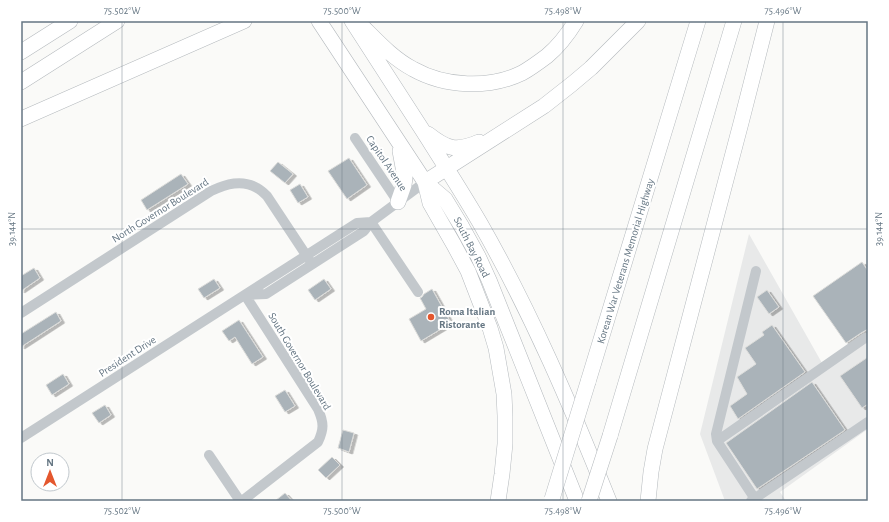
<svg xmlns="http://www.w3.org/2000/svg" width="889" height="522" font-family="'Alegreya Sans',sans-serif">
<defs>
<filter id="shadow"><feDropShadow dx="3.5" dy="2" stdDeviation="0" flood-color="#0004"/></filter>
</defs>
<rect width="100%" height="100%" fill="#fafaf8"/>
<!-- built -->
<path fill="#e8e9e9" d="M 749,234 L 822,363 L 868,331 L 868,429 L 780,492 L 786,501 L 725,501 L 700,434 Z"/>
<!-- building -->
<path fill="#aab3b9" stroke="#dcdcda" filter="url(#shadow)" d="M 349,158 L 367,185 L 347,199 L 328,171 Z
M 278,162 L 293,174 L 285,183 L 270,171 Z
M 181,174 L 188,184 L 147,210 L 141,200 Z
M 300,184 L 308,197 L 298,203 L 290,190 Z
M 862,262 L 868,271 L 868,329 L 861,333 L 846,343 L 813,296 Z
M 34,268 L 40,278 L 21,291 L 21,276 Z
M 214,279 L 220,288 L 204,298 L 198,289 Z
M 324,279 L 331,289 L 315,300 L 308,290 Z
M 432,289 L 451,323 L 421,341 L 409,319 L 426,309 L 420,298 L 422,297 L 424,294 Z
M 767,290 L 779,307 L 769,314 L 757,297 Z
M 56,312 L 61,321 L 21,347 L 21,334 Z
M 239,320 L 263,357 L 252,364 L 235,337 L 229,341 L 222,331 Z
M 772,325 L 805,372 L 738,419 L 730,406 L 747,394 L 737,377 L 756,364 L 745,348 L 764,335 L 762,332 Z
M 868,357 L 868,404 L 862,408 L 840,376 Z
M 63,374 L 69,384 L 52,395 L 46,385 Z
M 812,382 L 845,430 L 757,489 L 726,443 Z
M 285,390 L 295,406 L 285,412 L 275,396 Z
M 105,405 L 111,415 L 99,423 L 92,413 Z
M 343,430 L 354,433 L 349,452 L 338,448 Z
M 332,457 L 340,465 L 326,478 L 318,470 Z
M 285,493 L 292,501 L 275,501 Z"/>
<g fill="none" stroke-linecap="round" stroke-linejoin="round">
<defs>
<path id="highway" d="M 319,21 L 425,182 L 445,199 L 462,227 L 478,256 L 489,280 L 577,501
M 352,21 C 376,58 399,94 423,131 C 442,161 462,192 480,223 C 531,312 571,406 609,501
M 364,28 C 379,43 394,59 413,69 C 445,87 489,89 522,73 C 531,68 539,62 547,56 C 559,46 568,34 576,21
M 21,52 L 70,21
M 21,82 L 117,21
M 21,119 L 244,21
M 428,134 C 447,149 456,152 479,142
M 425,182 L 430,203 L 454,245 L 468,271 L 490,328 L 496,348 L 504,394 L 505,416 L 505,444 L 502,474 L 498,501
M 425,182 L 544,106 L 572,84 L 591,68 L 638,21
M 398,202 L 404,185 L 405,178 L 400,151
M 588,382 L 698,21
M 610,436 L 734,21
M 648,501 L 651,472 L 655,449 L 741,123 L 767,21"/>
</defs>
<!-- highway casing -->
<use href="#highway" stroke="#b4b9bd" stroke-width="16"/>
<!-- minor -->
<path stroke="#c3c8cc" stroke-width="10" d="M 355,138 L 398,202
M 371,222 L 418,292
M 245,295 L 266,294 L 364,231 L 371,222 L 425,182
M 21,313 L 211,191 C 226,184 242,179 257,188 C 261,190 264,193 267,196 L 312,264
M 21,438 L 357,223 L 371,222
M 717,441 L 865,338
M 209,455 L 240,501
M 755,499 L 717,441 L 716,434 L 756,271
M 242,501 L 318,442 C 324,429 324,423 318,409 L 245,295
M 751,501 L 868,422"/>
<!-- highway -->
<use href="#highway" stroke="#fff" stroke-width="15"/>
<defs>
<path id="highway-bridge" d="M 552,499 L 588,382
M 589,501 L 610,436"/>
</defs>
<!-- highway-bridge casing -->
<use href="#highway-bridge" stroke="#b4b9bd" stroke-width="16" stroke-linecap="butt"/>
<!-- highway-bridge -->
<use href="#highway-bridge" stroke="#fff" stroke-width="15"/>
</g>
<!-- ticks -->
<path fill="none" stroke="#657683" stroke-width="1" stroke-opacity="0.45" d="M 122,21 L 122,501M 342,21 L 342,501M 563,21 L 563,501M 783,21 L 783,501M 21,229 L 868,229"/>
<!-- markers -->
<circle fill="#e4572e" stroke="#fff" stroke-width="1.5" cx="431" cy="317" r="4"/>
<g text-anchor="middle" stroke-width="4" stroke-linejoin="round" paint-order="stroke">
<!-- street labels -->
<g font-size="11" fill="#657683" stroke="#fff">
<text transform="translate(387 163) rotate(56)" y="4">Capitol Avenue</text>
<text transform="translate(160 210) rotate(-32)" y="4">North Governor Boulevard</text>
<text transform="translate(472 247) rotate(63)" y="4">South Bay Road</text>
<text transform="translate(625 261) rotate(-73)" y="4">Korean War Veterans Memorial Highway</text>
<text transform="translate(127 356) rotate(-33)" y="4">President Drive</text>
<text transform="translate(300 361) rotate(59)" y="4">South Governor Boulevard</text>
</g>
<!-- poi labels -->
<g font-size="11" font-weight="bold" fill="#657683" stroke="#fff" text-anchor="start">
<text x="439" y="315">Roma Italian<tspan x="439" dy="13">Ristorante</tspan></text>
</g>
</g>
<!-- border -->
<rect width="889" height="522" fill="none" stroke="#ffffff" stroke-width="44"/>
<!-- north arrow -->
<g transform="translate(50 472)"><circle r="19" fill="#ffffff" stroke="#c1c8cd"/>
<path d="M0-3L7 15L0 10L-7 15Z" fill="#e4572e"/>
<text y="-6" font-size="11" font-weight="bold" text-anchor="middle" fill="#657683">N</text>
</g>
<rect x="22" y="22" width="845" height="478" fill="none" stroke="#657683" stroke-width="1.5"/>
<g font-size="10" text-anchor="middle" fill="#657683">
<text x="122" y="14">75.502°W</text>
<text x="342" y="14">75.500°W</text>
<text x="563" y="14">75.498°W</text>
<text x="783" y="14">75.496°W</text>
<text transform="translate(11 229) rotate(-90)" y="4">39.144°N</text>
<text transform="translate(878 229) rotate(-90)" y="4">39.144°N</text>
<text x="122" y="514">75.502°W</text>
<text x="342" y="514">75.500°W</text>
<text x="563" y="514">75.498°W</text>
<text x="783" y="514">75.496°W</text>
</g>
</svg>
